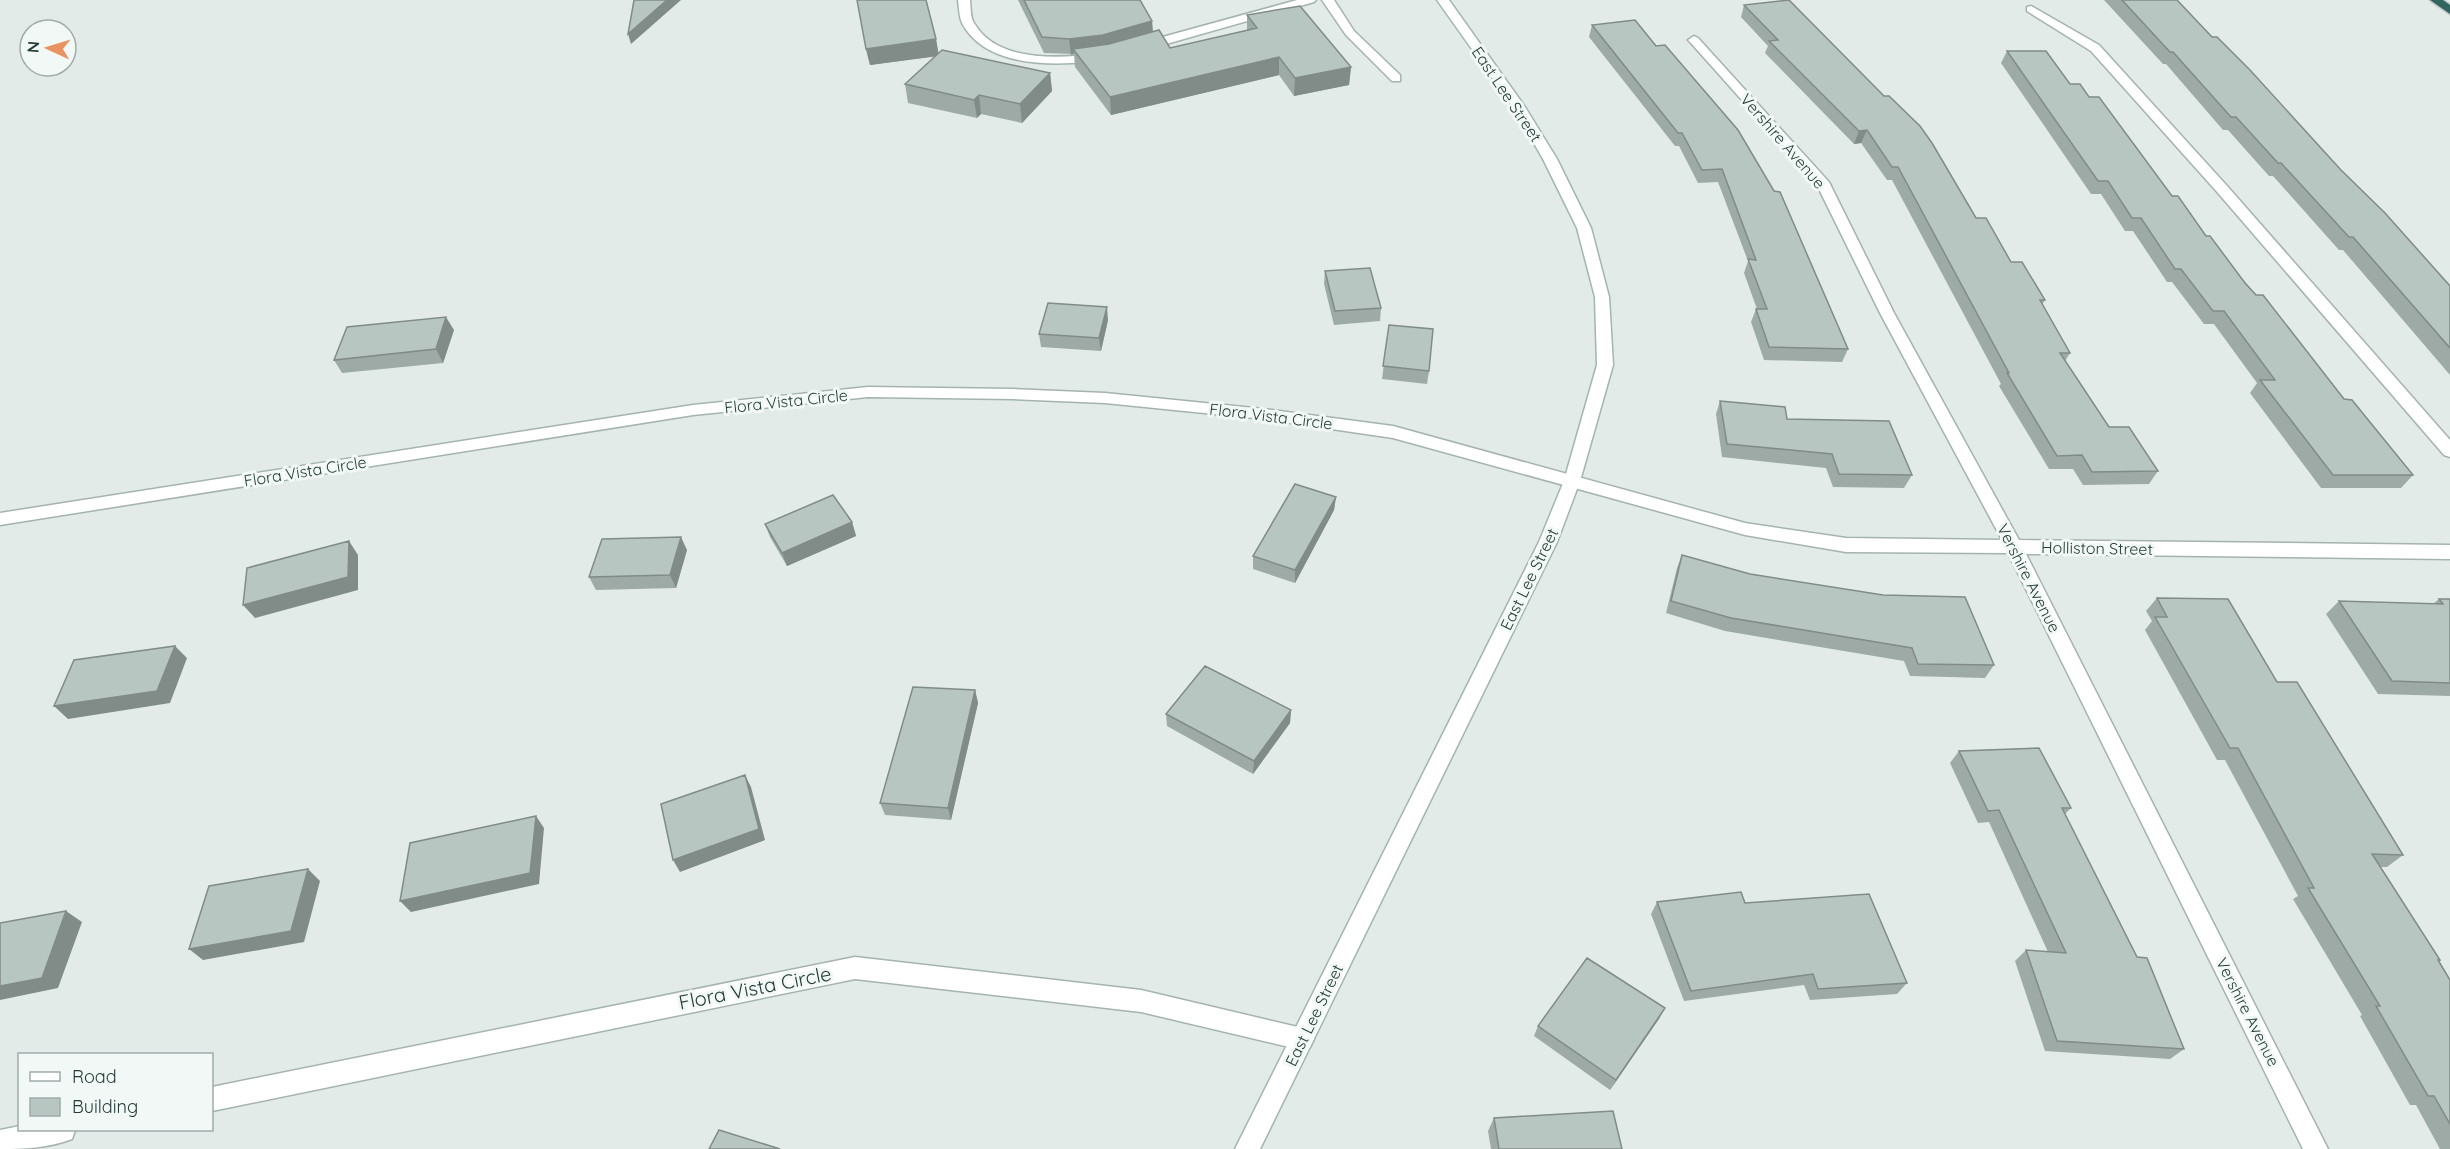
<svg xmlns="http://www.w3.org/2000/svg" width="2450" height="1149" font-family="Quicksand,sans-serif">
<rect width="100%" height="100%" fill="#e2ebe8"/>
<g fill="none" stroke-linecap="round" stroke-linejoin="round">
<defs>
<path id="street" d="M 958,0 L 970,0 C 971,8 970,17 974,23 C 997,63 1059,58 1097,54 L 1103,58 C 1096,64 1081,63 1072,63 C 1034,65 982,61 962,23 C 959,16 959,7 958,0 Z
M 1297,0 L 1316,0 L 1314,2 L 1145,50 L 1137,50 L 1135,47 L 1137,44 Z
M 1322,0 L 1334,0 L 1354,31 L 1400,75 L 1400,81 L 1392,81 L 1346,35 Z
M 2031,6 L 2099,45 L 2228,187 L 2450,440 L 2450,457 L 2444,455 L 2218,193 L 2091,51 L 2027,11 L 2027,7 Z
M 1694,36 L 1698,38 L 1829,182 L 1894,313 L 2019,540 L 2450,545 L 2450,559 L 2026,554 L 2328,1149 L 2303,1149 L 2008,553 L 1846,552 L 1745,535 L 1393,438 L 1264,419 L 1105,403 L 1013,399 L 868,397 L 693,415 L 0,525 L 0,513 L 693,405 L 868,387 L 1013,389 L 1105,393 L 1264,409 L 1393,426 L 1745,523 L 1846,538 L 2002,540 L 1880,313 L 1816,183 L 1690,42 L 1688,40 Z
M 855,957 L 1141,990 L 1302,1028 L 1310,1031 L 1314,1039 L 1310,1047 L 1302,1050 L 1141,1012 L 855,979 L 212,1111 L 212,1087 Z
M 20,1126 L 20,1130 L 75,1130 L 72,1139 C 49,1148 24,1149 0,1149 L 0,1130 Z"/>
<path id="secondary" d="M 1437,0 L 1449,0 L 1525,107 L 1557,159 L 1591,228 L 1609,297 L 1613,365 L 1580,481 L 1557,542 L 1260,1149 L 1235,1149 L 1539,542 L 1564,481 L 1597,365 L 1595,297 L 1577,228 L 1543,159 L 1513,107 Z"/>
<path id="highway" d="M 2430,0 L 2443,0 L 2450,5 L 2450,14 Z"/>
</defs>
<!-- street casing -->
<use href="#street" stroke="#a5b3af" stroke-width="3"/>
<!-- secondary casing -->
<use href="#secondary" stroke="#a1b6b1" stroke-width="3"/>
<!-- highway casing -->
<use href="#highway" stroke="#c1c8c7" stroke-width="3"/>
<!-- street -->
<use href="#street" fill="#fff" fill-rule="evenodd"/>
<!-- secondary -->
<use href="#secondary" fill="#fff" fill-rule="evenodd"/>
<!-- highway -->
<use href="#highway" fill="#316560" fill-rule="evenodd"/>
</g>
<!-- wall -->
<path fill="#9eaaa6" d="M 1018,0 L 1140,0 L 1152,21 L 1153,32 L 1170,48 L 1247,31 L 1247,15 L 1351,67 L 1349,85 L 1294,96 L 1279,75 L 1111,115 L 1075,67 L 1074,54 L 1044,53 Z
M 2104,0 L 2177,0 L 2341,170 L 2450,286 L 2450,375 L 2343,250 L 2339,250 L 2273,176 L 2269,176 L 2228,130 L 2223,130 L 2166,64 L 2163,64 Z
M 1744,5 L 1976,218 L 2011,262 L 2045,300 L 2042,305 L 2070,353 L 2065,361 L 2109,427 L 2158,471 L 2149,484 L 2083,485 L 2073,469 L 2049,469 L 1999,386 L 2001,384 L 1892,180 L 1887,180 L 1861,143 L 1854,144 L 1765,53 L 1768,46 L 1741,17 Z
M 1635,20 L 1848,349 L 1842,362 L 1764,360 L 1751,322 L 1756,309 L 1757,309 L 1744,273 L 1748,261 L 1718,182 L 1698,183 L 1679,146 L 1675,146 L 1589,37 L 1592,25 Z
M 936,39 L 938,53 L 1050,73 L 1052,91 L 1022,123 L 981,114 L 977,118 L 908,103 L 905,84 L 935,56 L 870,65 L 866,49 Z
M 2007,51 L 2070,84 L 2089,97 L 2344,399 L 2413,475 L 2401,488 L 2321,488 L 2250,393 L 2257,383 L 2214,324 L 2204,324 L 2172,282 L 2167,282 L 2133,231 L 2125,231 L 2101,194 L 2091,194 L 2001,63 Z
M 1325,271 L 1381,308 L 1380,321 L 1334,325 L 1324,284 Z
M 1108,320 L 1101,351 L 1041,347 L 1039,334 Z
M 1389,325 L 1429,371 L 1427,384 L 1382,379 Z
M 454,330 L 443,363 L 342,373 L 334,360 Z
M 1720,401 L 1787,419 L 1912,475 L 1904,488 L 1833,487 L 1826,468 L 1722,457 L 1716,414 Z
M 1336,497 L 1334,510 L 1295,583 L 1253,569 L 1253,556 Z
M 852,522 L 856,536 L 787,566 L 770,537 L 765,524 Z
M 687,550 L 676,588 L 596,590 L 589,577 Z
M 1682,555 L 1750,574 L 1994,665 L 1985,678 L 1910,676 L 1904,661 L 1725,631 L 1666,613 L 1677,568 Z
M 2157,598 L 2277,682 L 2403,855 L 2387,867 L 2380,867 L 2440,960 L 2439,962 L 2450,980 L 2450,1149 L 2440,1149 L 2416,1105 L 2410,1105 L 2360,1016 L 2362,1015 L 2293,899 L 2298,896 L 2225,760 L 2217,760 L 2145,630 L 2152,621 L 2146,611 Z
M 2439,599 L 2450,599 L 2450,696 L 2378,694 L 2326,614 L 2339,601 L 2433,604 Z
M 975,690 L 978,703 L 951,820 L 885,815 L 880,803 Z
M 1291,710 L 1290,723 L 1253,774 L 1167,726 L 1166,714 Z
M 1959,751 L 2071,808 L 2065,814 L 2184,1049 L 2170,1059 L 2045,1051 L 2015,961 L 2026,950 L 2048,952 L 1989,822 L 1978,823 L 1950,763 Z
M 1657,902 L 1745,903 L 1907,983 L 1897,994 L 1810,1000 L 1804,985 L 1684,1001 L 1651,914 Z
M 1665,1008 L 1610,1090 L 1534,1036 L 1538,1026 Z
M 1494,1118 L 1622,1149 L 1491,1149 L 1488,1131 Z"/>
<!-- shaded-wall -->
<path fill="#818b87" d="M 667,0 L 681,0 L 631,44 L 628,34 Z
M 1152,21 L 1153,37 L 1105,51 L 1073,49 L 1074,54 L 1071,55 L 1069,39 Z
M 936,39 L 939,56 L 870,65 L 866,49 Z
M 1279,57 L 1279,75 L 1111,115 L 1110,97 Z
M 1351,67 L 1349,85 L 1294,96 L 1295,78 Z
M 1050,73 L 1052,91 L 1022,123 L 1020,104 Z
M 979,95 L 981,114 L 977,118 L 974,100 Z
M 1867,130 L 1861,143 L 1854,144 L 1859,131 Z
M 1107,307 L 1108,320 L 1101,351 L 1099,338 Z
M 446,317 L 454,330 L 443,363 L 436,349 Z
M 1336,497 L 1334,510 L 1295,583 L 1295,570 Z
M 852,522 L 856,536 L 787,566 L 782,553 Z
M 681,537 L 687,550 L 676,588 L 670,575 Z
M 349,541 L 358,555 L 358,590 L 255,618 L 243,605 Z
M 175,646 L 187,658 L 170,703 L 68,719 L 54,706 Z
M 975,690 L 978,703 L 951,820 L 948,808 Z
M 1291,710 L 1290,723 L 1253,774 L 1254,761 Z
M 745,775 L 751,787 L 765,840 L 680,872 L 673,860 Z
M 536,816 L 544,828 L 539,884 L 411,912 L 400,901 Z
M 308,869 L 320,881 L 304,942 L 203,960 L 189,949 Z
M 66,911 L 82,922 L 58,988 L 0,1000 L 0,986 Z
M 1665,1008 L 1659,1019 L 1610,1090 L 1616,1080 Z"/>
<!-- building -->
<path fill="#b8c6c1" stroke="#818b87" stroke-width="1.5" d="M 634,0 L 667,0 L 628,34 Z
M 857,0 L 926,0 L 936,39 L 866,49 Z
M 1024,0 L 1140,0 L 1152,21 L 1103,35 L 1069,39 L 1042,37 Z
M 1789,0 L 1884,96 L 1889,96 L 1920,126 L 1932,143 L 1976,218 L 1986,218 L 2011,262 L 2022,262 L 2045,300 L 2040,300 L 2070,353 L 2060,353 L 2109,427 L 2129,427 L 2158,471 L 2092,472 L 2082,455 L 2057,456 L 2007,373 L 2009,373 L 1898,167 L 1892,167 L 1867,130 L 1859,131 L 1769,41 L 1778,40 L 1744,5 Z
M 2122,0 L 2177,0 L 2212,37 L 2217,37 L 2250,70 L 2341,170 L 2385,213 L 2450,286 L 2450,348 L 2353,237 L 2349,237 L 2281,163 L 2278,163 L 2236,117 L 2231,117 L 2173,52 L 2170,52 Z
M 1300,6 L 1351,67 L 1295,78 L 1279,57 L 1110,97 L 1073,49 L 1109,44 L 1159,30 L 1170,48 L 1257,28 L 1247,15 Z
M 1635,20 L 1656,46 L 1665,45 L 1738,130 L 1774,191 L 1780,192 L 1848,349 L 1769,347 L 1756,309 L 1767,309 L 1748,259 L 1756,260 L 1722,169 L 1702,170 L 1682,133 L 1678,133 L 1592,25 Z
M 942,50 L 1050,73 L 1020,104 L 979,95 L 974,100 L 905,84 Z
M 2007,51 L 2046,51 L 2070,84 L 2080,84 L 2089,97 L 2099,97 L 2172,196 L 2178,196 L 2206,236 L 2210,236 L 2245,283 L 2256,295 L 2263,295 L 2344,399 L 2352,400 L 2413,475 L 2333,475 L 2260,380 L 2275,380 L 2224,311 L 2213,311 L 2181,269 L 2175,269 L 2141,218 L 2132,218 L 2108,181 L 2098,181 Z
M 1370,268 L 1381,308 L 1335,311 L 1325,271 Z
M 1048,303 L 1107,307 L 1099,338 L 1039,334 Z
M 446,317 L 436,349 L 334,360 L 347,327 Z
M 1389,325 L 1433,329 L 1429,371 L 1383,366 Z
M 1720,401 L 1785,407 L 1787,419 L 1889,421 L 1912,475 L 1839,474 L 1832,454 L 1727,444 Z
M 1295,484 L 1336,497 L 1295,570 L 1253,556 Z
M 833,495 L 852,522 L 782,553 L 765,524 Z
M 681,537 L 670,575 L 589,577 L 602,539 Z
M 349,541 L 348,577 L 243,605 L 247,568 Z
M 1682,555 L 1750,574 L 1883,595 L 1965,597 L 1994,665 L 1918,664 L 1912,648 L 1731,618 L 1671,601 Z
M 2157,598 L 2228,599 L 2277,682 L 2297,682 L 2403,855 L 2372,854 L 2440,960 L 2438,960 L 2450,980 L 2450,1124 L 2434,1096 L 2428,1096 L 2376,1006 L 2380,1006 L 2308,888 L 2314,888 L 2238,748 L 2230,748 L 2155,617 L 2167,617 Z
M 2439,599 L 2450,599 L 2450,683 L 2392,681 L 2339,601 L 2443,604 Z
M 175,646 L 157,691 L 54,706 L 74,660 Z
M 1205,666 L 1291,710 L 1254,761 L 1166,714 Z
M 913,687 L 975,690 L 948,808 L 880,803 Z
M 2039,748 L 2071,808 L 2062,808 L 2137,957 L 2147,958 L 2184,1049 L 2057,1041 L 2026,950 L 2066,953 L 1999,810 L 1988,811 L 1959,751 Z
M 745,775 L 759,829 L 673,860 L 661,804 Z
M 536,816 L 530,873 L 400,901 L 410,843 Z
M 308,869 L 291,931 L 189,949 L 209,886 Z
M 1741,892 L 1745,903 L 1869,894 L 1907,983 L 1818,989 L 1813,974 L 1691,991 L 1657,902 Z
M 66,911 L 42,978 L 0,986 L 0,923 Z
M 1587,958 L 1665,1008 L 1616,1080 L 1538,1026 Z
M 1613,1111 L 1622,1149 L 1499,1149 L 1494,1118 Z
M 719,1130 L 780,1149 L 709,1149 Z"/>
<g text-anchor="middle" stroke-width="6" stroke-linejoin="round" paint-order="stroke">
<!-- street labels -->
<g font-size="16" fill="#233b37" stroke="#f2f8f6">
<text transform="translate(1507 94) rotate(56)" y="6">East Lee Street</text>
<text transform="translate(1783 141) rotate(49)" y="6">Vershire Avenue</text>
<text transform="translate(786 401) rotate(-6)" y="6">Flora Vista Circle</text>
<text transform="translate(1271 416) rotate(7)" y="6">Flora Vista Circle</text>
<text transform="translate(305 471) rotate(-9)" y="6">Flora Vista Circle</text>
<text transform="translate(2097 548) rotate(1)" y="6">Holliston Street</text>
<text transform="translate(2029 578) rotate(63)" y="6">Vershire Avenue</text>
<text transform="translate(1529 579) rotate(-64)" y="6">East Lee Street</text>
<text transform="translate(2248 1012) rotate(63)" y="6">Vershire Avenue</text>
<text transform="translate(1314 1015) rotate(-64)" y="6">East Lee Street</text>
</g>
<!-- near-street labels -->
<g font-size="20" fill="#233b37" stroke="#f2f8f6">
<text transform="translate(755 988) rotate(-11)" y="7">Flora Vista Circle</text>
</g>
</g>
<!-- legend -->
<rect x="18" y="1053" width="195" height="78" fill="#f2f8f6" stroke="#9facaa" stroke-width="1.5"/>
<rect x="30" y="1072" width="30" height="9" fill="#ffffff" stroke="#9facaa" stroke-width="1.5"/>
<text x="72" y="1083" font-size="18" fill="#233b37">Road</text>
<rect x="30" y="1098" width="30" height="18" fill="#b8c6c1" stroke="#9facaa" stroke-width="1.5"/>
<text x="72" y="1113" font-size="18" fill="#233b37">Building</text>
<!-- north arrow -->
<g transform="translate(48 48) rotate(274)"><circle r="28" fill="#f2f8f6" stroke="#9facaa" stroke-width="1.5"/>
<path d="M0-4.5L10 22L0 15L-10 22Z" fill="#e99363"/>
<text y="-9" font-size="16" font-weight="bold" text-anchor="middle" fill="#233b37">N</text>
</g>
</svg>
